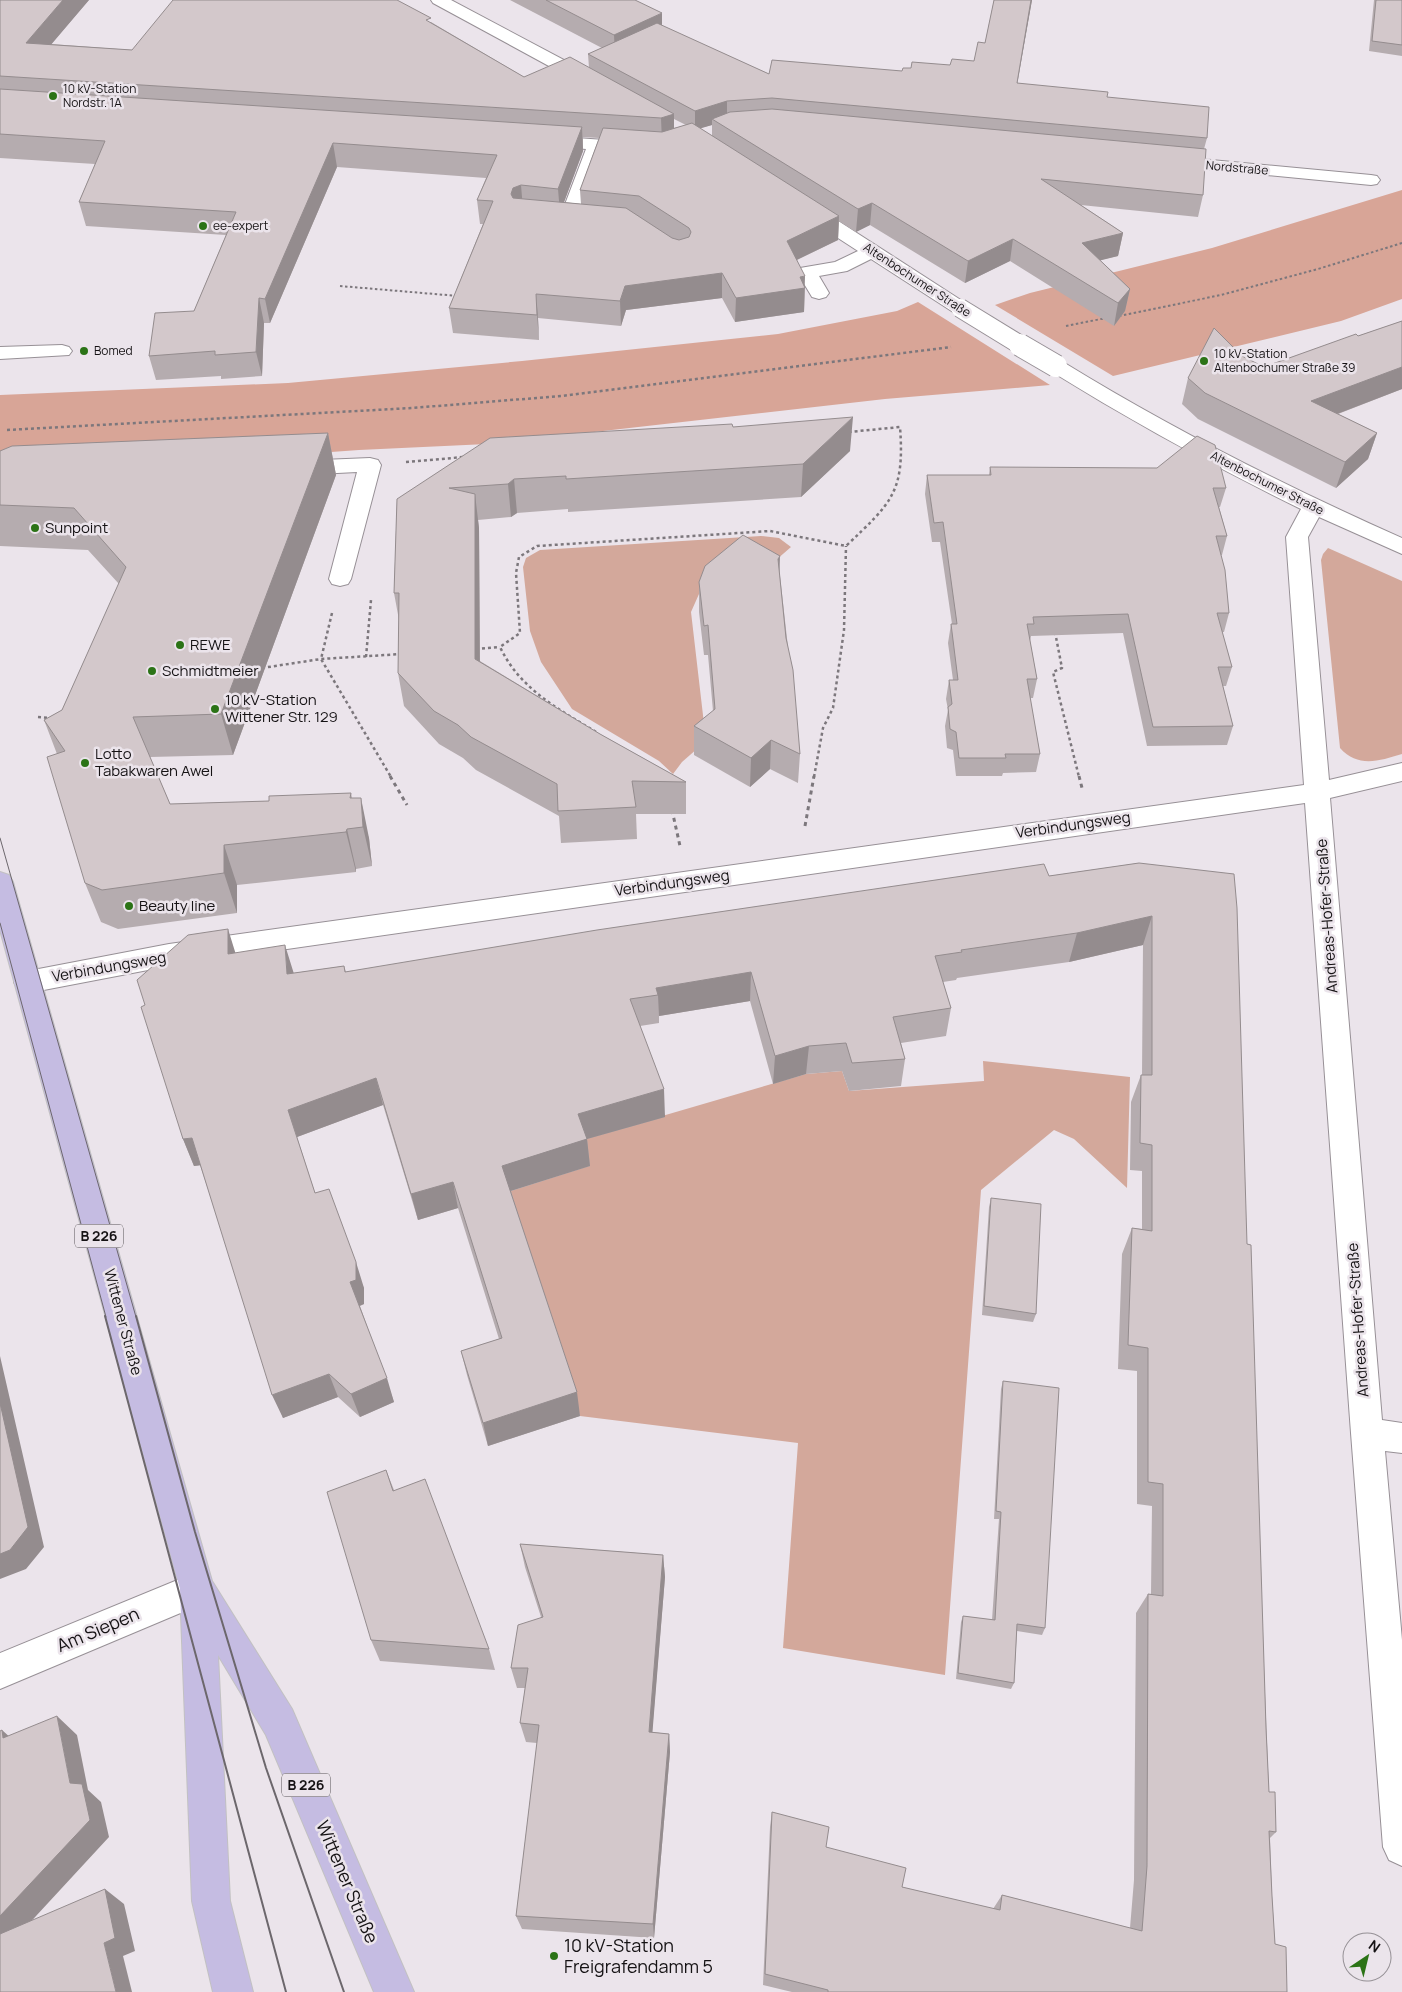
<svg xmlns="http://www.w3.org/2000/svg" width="1402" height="1992" font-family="Manrope,sans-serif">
<rect width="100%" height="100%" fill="#ebe4eb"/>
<!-- green -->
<path fill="#d3a89b" d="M 761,536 L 779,538 L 791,547 L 761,573 L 703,585 L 691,612 L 706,741 L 682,762 L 673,774 L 659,761 L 572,709 L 541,662 L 530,631 L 523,567 L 526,558 L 540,550 Z
M 1328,548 L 1402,581 L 1402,754 C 1379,761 1358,768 1340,748 L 1321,560 L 1323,554 Z
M 983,1061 L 1130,1077 L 1127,1188 L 1074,1139 L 1054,1130 L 981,1190 L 945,1675 L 783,1648 L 798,1443 L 580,1416 L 507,1192 L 589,1166 L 580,1140 L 806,1074 L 842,1071 L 849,1091 L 984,1081 Z"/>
<!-- forest -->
<path fill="#d8a597" d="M 1402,190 L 1402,299 L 1341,321 L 1113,376 L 995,305 L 1030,293 L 1212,248 Z
M 918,302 L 1050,385 L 885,399 L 487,444 L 359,450 L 0,476 L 0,395 L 288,383 L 522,361 L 778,334 L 897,311 Z"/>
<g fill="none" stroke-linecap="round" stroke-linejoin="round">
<defs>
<path id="minor" d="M 431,0 L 451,0 L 594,76 L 596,80 L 594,84 L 582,84 L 433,3 Z
M 547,136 L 634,142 L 640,143 L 643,147 L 640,151 L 634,152 L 603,150 L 577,220 L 575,224 L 568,226 L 561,224 L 559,220 L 586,149 L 541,145 L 538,141 L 541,137 Z
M 1169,156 L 1371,175 L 1377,176 L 1380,180 L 1377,184 L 1371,185 L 1163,165 L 1160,161 L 1163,157 Z
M 808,204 L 815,206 L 967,304 L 970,308 L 967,312 L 960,314 L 953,312 L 871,259 L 847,271 L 819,276 L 829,293 L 826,297 L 819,299 L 812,297 L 797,272 L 800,268 L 835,262 L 858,251 L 801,214 L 799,210 L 801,206 Z
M 62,345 L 69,347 L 72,351 L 69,355 L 0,359 L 0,347 Z
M 1056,360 L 1063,362 C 1172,429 1285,486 1402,538 L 1402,554 L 1319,517 L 1308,537 L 1329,780 L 1402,763 L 1402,781 L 1330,798 L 1382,1420 L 1402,1423 L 1402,1453 L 1385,1451 L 1402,1640 L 1402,1866 L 1389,1860 L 1383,1847 L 1351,1433 L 1305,803 L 169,966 L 28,993 L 18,990 L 14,982 L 18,974 L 28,971 L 169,944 L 1304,785 L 1286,537 L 1301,509 C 1215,467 1131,421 1049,370 L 1046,366 L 1049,362 Z
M 370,458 L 378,460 L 381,465 L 351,579 L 348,584 L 340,586 L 332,584 L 329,579 L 357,472 L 298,475 L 290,473 L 287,468 L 290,463 L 298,461 Z
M 197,1572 L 209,1577 L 214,1589 L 209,1601 L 0,1689 L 0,1653 Z"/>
<path id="major" d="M 0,872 L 9,875 L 13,882 L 212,1581 L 292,1709 L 414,1992 L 374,1992 L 266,1735 L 218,1655 L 230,1901 L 253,1992 L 213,1992 L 192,1901 L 180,1589 L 0,930 Z"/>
</defs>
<!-- minor casing -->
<use href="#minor" stroke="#979096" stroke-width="2"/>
<!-- major casing -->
<use href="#major" stroke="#c2c1c2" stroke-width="2"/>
<!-- path-far2 -->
<path stroke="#7c777c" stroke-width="2" stroke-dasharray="2.5 2.5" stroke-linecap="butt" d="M 340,286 L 458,296
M 1119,316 L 1221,295 L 1318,269 L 1402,243
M 1066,326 L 1106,318"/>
<!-- path-far1 -->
<path stroke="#7c777c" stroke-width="2.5" stroke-dasharray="3 3" stroke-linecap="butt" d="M 7,430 L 412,408 L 561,396 L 951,347
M 406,462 L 464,457
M 332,613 L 321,659 L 391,777
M 1055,632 L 1062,668 L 1053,672 L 1079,777
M 476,649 L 500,647
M 366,657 L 371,600
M 262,668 L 321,659 L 402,654
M 38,717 L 49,718
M 596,732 C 558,709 520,689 500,647 L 520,633 L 516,573 L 519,557 L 537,546 L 770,531 L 846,546 C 891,503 905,493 900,427 L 849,432
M 814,777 L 823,728 L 833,708 L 844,630 L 846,546"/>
<!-- path -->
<path stroke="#7c777c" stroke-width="3" stroke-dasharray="4 4" stroke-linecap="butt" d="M 390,776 L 407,805
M 1079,776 L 1082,788
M 672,810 L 680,846
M 805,826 L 814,776"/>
<!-- minor -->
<use href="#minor" fill="#fff" fill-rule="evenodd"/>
<!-- major -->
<use href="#major" fill="#c5bce2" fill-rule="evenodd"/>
<!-- tram-far1 -->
<path stroke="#6c676c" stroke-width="1" d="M 0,838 L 136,1317
M 0,923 L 106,1317"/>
<!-- tram -->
<path stroke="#6c676c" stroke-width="2" d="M 105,1316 L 286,1992
M 136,1316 L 195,1532 L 266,1768 L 344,1992"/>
<defs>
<path id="minor-bridge-far1" d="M 960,308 L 1022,346"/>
<path id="minor-bridge" d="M 1020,345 L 1056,366"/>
</defs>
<!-- minor-bridge-far1 casing -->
<use href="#minor-bridge-far1" stroke="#979096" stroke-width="20" stroke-linecap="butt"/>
<!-- minor-bridge casing -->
<use href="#minor-bridge" stroke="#979096" stroke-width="24" stroke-linecap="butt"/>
<!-- minor-bridge-far1 -->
<use href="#minor-bridge-far1" stroke="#fff" stroke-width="18"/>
<!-- minor-bridge -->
<use href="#minor-bridge" stroke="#fff" stroke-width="22"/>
</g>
<!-- wall -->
<path fill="#b5acaf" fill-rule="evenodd" d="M 0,0 L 89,0 L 51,44 L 132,50 L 431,22 L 524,77 L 589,68 L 588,54 L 602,48 L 510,0 L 635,0 L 662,26 L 769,74 L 902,71 L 911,68 L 950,65 L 974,61 L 985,43 L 994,0 L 1032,0 L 1017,83 L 1107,97 L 1207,138 L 1204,149 L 1203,195 L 1198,217 L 1081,205 L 1123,233 L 1118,256 L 1100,260 L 1130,289 L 1125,311 L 1114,326 L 1010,261 L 965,283 L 870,225 L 856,232 L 839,221 L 838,240 L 797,260 L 805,288 L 804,312 L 735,322 L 722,298 L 626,310 L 621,326 L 538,318 L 539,340 L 453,333 L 449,308 L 483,224 L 480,224 L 477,200 L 486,178 L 337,167 L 270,323 L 264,323 L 262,376 L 221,379 L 221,376 L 156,380 L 149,356 L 194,311 L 226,235 L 86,226 L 79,202 L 95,164 L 0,158 ZM 674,119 L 686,125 L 674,128 ZM 712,125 L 712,136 L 700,128 ZM 583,137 L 599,138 L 580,190 L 581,204 L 564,202 L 583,151 Z
M 1374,0 L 1402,0 L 1402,56 L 1369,51 Z
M 1402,321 L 1402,389 L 1338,414 L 1377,433 L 1368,459 L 1336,488 L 1198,419 L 1182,404 L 1188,378 L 1242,356 L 1264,367 L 1358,336 Z
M 733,427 L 850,451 L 801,497 L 568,512 L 568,509 L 517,513 L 511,517 L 478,520 L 479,528 L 480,661 L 600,734 L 686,782 L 686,814 L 636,814 L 637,839 L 561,843 L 559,816 L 476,770 L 463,758 L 439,744 L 404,706 L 398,673 L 399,620 L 394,593 L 397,499 Z
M 328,433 L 336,475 L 233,755 L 150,757 L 170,804 L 269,801 L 351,793 L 352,798 L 369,838 L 372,866 L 356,869 L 356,872 L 237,885 L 237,913 L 118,929 L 101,922 L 85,883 L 57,754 L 44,720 L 62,710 L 119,584 L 88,550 L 0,546 L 0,451 Z
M 990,467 L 1226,488 L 1220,507 L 1219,507 L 1227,536 L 1222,555 L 1221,555 L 1229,613 L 1224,632 L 1222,632 L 1232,667 L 1226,686 L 1223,686 L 1233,726 L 1227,745 L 1147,746 L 1123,633 L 1031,636 L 1030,641 L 1037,679 L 1033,698 L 1030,698 L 1040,754 L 1036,772 L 1003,773 L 1002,776 L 956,776 L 953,750 L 947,748 L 945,726 L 948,710 L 946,699 L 949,680 L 953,680 L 948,643 L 951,624 L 952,624 L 940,542 L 932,542 L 925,494 L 927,475 L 989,475 Z
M 780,576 L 800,754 L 798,783 L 770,769 L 750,787 L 694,755 L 694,726 L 713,711 L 708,655 L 704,655 L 699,612 L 699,582 Z
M 1139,863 L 1247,1244 L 1269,1792 L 1276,1832 L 1270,1838 L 1272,1896 L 1275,1944 L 1287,1992 L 792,1992 L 763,1985 L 770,1827 L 772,1812 L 826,1847 L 902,1887 L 993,1909 L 1002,1895 L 1130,1928 L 1134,1880 L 1136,1613 L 1148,1594 L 1151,1594 L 1152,1506 L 1137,1504 L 1137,1371 L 1118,1369 L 1122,1254 L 1132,1228 L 1142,1229 L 1142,1171 L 1130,1170 L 1131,1102 L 1141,1075 L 1142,1075 L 1143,945 L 1069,962 L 957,978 L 956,980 L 943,982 L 951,1008 L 946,1036 L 901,1043 L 905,1059 L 901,1086 L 849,1091 L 842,1071 L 806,1074 L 773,1084 L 750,1001 L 659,1016 L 659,1023 L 640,1026 L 665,1117 L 587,1139 L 590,1166 L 511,1191 L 580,1416 L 488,1446 L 467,1375 L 461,1351 L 499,1339 L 458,1208 L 418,1220 L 383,1105 L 297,1137 L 315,1193 L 364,1288 L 364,1304 L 360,1306 L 394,1402 L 360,1417 L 338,1397 L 283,1418 L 200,1165 L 194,1166 L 183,1139 L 145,1005 L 236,953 L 294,973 L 344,966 L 346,972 L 1049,876 Z
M 991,1198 L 1036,1314 L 1033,1322 L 982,1315 L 989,1207 Z
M 1003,1381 L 1045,1628 L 1042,1635 L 1017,1631 L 1014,1683 L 1011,1689 L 956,1679 L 961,1622 L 963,1616 L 992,1620 L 999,1519 L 994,1519 L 1001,1389 Z
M 386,1470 L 394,1490 L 489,1649 L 495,1670 L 380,1661 L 371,1640 Z
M 520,1544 L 663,1555 L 665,1577 L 652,1732 L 669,1734 L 670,1752 L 654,1938 L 522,1929 L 516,1916 L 537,1743 L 526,1742 L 520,1723 L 525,1688 L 517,1688 L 511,1668 L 541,1617 L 525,1567 Z"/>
<!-- shaded-wall -->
<path fill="#948c8e" d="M 63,0 L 89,0 L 33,66 L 26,43 Z
M 1031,0 L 1032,0 L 1014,102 L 1017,83 Z
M 662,13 L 662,33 L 615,55 L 614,35 Z
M 727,101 L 727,120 L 712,119 L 712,125 L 695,130 L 695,111 Z
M 674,114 L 674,138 L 662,142 L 661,118 Z
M 582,127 L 583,151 L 560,213 L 558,189 Z
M 333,143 L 337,167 L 270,323 L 265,299 Z
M 521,185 L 523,209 L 513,218 L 511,194 L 513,188 Z
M 872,203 L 870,225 L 856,232 L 858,209 Z
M 839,216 L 838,240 L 786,265 L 787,241 Z
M 1123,233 L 1118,256 L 1078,266 L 1082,243 Z
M 1013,239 L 1010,261 L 965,283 L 968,261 Z
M 722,273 L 722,298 L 626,310 L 621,326 L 620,301 L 625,286 Z
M 805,276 L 804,312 L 735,322 L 736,298 L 800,277 Z
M 1130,289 L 1125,311 L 1114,326 L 1118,303 Z
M 536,294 L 538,318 L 539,340 L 537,315 Z
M 259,298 L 264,323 L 262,376 L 256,352 Z
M 1402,367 L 1402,389 L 1303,427 L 1311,401 Z
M 853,417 L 850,451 L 801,497 L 803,464 Z
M 328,433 L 336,475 L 233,755 L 221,714 Z
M 1377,433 L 1368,459 L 1336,488 L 1345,462 Z
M 514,479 L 517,513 L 511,517 L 508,484 Z
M 475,494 L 479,528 L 480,692 L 475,659 Z
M 780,556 L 779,586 L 778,559 Z
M 771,740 L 770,769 L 750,787 L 751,758 Z
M 361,798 L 369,838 L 372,866 L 363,827 Z
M 347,829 L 356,869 L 356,872 L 346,832 Z
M 224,845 L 237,885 L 237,913 L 224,873 Z
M 1152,916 L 1143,945 L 1069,962 L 1077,933 Z
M 228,929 L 237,958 L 228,954 Z
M 285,945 L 294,974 L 287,974 Z
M 751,972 L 750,1001 L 659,1016 L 658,995 L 656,988 Z
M 809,1046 L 806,1074 L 773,1084 L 775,1056 Z
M 376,1078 L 383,1105 L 297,1137 L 288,1110 Z
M 664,1089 L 665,1117 L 587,1139 L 590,1166 L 507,1192 L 502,1166 L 578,1114 Z
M 192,1138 L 203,1165 L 194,1166 L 183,1139 Z
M 453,1182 L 458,1208 L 418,1220 L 411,1194 Z
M 356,1262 L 364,1288 L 364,1304 L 359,1306 L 350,1282 Z
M 0,1356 L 44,1547 L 26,1569 L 0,1579 Z
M 329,1374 L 338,1397 L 283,1418 L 272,1395 Z
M 387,1378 L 394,1402 L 360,1417 L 351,1394 Z
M 577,1392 L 580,1416 L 488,1446 L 483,1423 Z
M 663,1555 L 665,1577 L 651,1750 L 649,1732 Z
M 57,1716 L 77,1735 L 88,1790 L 101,1802 L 109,1837 L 0,1955 L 0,1916 L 70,1783 Z
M 2,1730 L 23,1749 L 3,1738 Z
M 669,1734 L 670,1752 L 654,1938 L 653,1924 Z
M 105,1889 L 124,1904 L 135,1951 L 123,1956 L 132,1992 L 116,1992 L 104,1943 Z"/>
<!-- building -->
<path fill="#d3c8cb" stroke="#948c8e" d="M 0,0 L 63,0 L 26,43 L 132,50 L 173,0 L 397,0 L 431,18 L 426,20 L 524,77 L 570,57 L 674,114 L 661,118 L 0,76 Z
M 546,0 L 635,0 L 662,13 L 614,35 Z
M 994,0 L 1031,0 L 1017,83 L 1108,92 L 1107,97 L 1209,107 L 1207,138 L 772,98 L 727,101 L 695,111 L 588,54 L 657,23 L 769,74 L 772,60 L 902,71 L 903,68 L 911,68 L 912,62 L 950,65 L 952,59 L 974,61 L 978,42 L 985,43 Z
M 1376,0 L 1402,0 L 1402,45 L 1372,41 Z
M 0,89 L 582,127 L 558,189 L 521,185 L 513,188 L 511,194 L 513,198 L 626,208 L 672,238 L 679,240 L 689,237 L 691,232 L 689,228 L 639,196 L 580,190 L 603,128 L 662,132 L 692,123 L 839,216 L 787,241 L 805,276 L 800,277 L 805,288 L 736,298 L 722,273 L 625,286 L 620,301 L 536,294 L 537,315 L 449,308 L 493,201 L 477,200 L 497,155 L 333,143 L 265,299 L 259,298 L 256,352 L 215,355 L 215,351 L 149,356 L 155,313 L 194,311 L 236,212 L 79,202 L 105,141 L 0,134 Z
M 772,109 L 1206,149 L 1203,195 L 1041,179 L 1123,233 L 1082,243 L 1130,289 L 1118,303 L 1013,239 L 968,261 L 872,203 L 858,209 L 712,119 L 730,112 Z
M 1402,321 L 1402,367 L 1311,401 L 1377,433 L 1345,462 L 1205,393 L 1188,378 L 1214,328 L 1242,356 L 1264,367 L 1356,334 L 1358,336 Z
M 853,417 L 803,464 L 566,479 L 566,476 L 514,479 L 508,484 L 449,488 L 475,494 L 475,659 L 600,734 L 686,782 L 632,781 L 636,807 L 558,811 L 557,784 L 471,737 L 458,725 L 434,711 L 398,673 L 399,593 L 394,593 L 397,499 L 490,438 L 732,424 L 733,427 Z
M 328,433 L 221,714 L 133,717 L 170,804 L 269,801 L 269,796 L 351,793 L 350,798 L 361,798 L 363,827 L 347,829 L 346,832 L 224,845 L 224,873 L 102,890 L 85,883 L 47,757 L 65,751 L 44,720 L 62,710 L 126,567 L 74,508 L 0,505 L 0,451 L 12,446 Z
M 1197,436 L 1215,445 L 1226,488 L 1213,488 L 1227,536 L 1216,536 L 1225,570 L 1229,613 L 1217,613 L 1232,667 L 1218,667 L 1233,726 L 1153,727 L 1128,614 L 1033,617 L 1034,624 L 1027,624 L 1037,679 L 1027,679 L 1040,754 L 1005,754 L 1006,758 L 959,758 L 956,732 L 950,729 L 948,707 L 952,704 L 949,680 L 958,680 L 951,624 L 957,624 L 943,522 L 934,523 L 927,475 L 991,475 L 990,467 L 1157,468 Z
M 743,535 L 780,556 L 778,559 L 786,638 L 793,670 L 800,754 L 771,740 L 751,758 L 694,726 L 715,709 L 708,625 L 704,626 L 699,582 L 705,566 Z
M 1139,863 L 1234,874 L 1237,908 L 1247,1244 L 1251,1245 L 1266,1728 L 1269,1792 L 1275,1792 L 1276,1832 L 1269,1831 L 1272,1896 L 1275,1944 L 1286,1947 L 1287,1992 L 828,1992 L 828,1990 L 765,1974 L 772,1812 L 829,1827 L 826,1847 L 906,1868 L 902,1887 L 1000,1910 L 1002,1895 L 1142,1931 L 1147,1866 L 1148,1594 L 1163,1596 L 1163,1484 L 1148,1482 L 1148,1348 L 1128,1345 L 1132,1228 L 1152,1231 L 1152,1145 L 1140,1143 L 1141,1075 L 1152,1075 L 1152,916 L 1077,933 L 961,950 L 962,952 L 935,956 L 951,1008 L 893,1017 L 905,1059 L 852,1063 L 846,1043 L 809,1046 L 775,1056 L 751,972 L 656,988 L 658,995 L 630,999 L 664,1089 L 578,1114 L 587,1139 L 502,1166 L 577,1392 L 483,1423 L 461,1351 L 502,1338 L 453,1182 L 411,1194 L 376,1078 L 288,1110 L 315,1193 L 329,1189 L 356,1262 L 356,1280 L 350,1282 L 387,1378 L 351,1394 L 329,1374 L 272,1395 L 192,1138 L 183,1139 L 141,1007 L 145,1005 L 137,980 L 188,935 L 228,929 L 228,954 L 285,945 L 287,974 L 344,966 L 345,972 L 597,930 L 1044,864 L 1049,876 Z
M 991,1198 L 1041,1204 L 1036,1314 L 984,1306 Z
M 1003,1381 L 1059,1388 L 1045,1628 L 1017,1624 L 1014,1683 L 958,1673 L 963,1616 L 995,1620 L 1001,1512 L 996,1511 Z
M 0,1403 L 28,1527 L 10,1550 L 0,1554 Z
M 386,1470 L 393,1491 L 425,1479 L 489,1649 L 371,1640 L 327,1492 Z
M 520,1544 L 663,1555 L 649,1732 L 669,1734 L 653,1924 L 516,1916 L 539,1725 L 520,1723 L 528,1668 L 511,1668 L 518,1625 L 543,1617 Z
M 57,1716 L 70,1783 L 82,1784 L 90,1820 L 0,1916 L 0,1731 L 2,1730 L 3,1738 Z
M 105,1889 L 115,1938 L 104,1943 L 116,1992 L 0,1992 L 0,1934 Z"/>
<!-- markers -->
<g fill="#2b7316" stroke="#ebe4eb" stroke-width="2">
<circle cx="53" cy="96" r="5"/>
<circle cx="203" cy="226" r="5"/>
<circle cx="84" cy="351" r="5"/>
<circle cx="1204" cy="361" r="5"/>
<circle cx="35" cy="528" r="5"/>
<circle cx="180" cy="645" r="5"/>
<circle cx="152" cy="671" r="5"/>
<circle cx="215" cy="709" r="5"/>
<circle cx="85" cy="763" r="5"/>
<circle cx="129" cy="906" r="5"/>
<circle cx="554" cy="1956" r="5"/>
</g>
<g text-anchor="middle" stroke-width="5" stroke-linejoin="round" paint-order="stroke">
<!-- far-poi labels -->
<g font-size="12" fill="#151214" stroke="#ebe4eb" text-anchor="start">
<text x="63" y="93">10 kV-Station<tspan x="63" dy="14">Nordstr. 1A</tspan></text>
<text x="213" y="230">ee-expert</text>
<text x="94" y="355">Bomed</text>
<text x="1214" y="358">10 kV-Station<tspan x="1214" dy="14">Altenbochumer Straße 39</tspan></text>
</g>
<!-- far-street labels -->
<g font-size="12" fill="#151214" stroke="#ebe4eb">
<text transform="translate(1237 168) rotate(5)" y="4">Nordstraße</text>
<text transform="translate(917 280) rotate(33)" y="4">Altenbochumer Straße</text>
<text transform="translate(1267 483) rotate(27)" y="4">Altenbochumer Straße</text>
</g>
<!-- shield labels -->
<g fill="#ebe4eb" stroke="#555154" stroke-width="1">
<rect x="75" y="1224.5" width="48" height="23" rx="4"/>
<rect x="282" y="1773.5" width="48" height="23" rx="4"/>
</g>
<g font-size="14" font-weight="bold" fill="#151214">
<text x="99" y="1241">B 226</text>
<text x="306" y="1790">B 226</text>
</g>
<!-- poi labels -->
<g font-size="15" fill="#151214" stroke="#ebe4eb" text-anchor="start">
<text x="45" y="533">Sunpoint</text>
<text x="190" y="650">REWE</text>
<text x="162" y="676">Schmidtmeier</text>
<text x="225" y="705">10 kV-Station<tspan x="225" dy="17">Wittener Str. 129</tspan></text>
<text x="95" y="759">Lotto<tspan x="95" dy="17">Tabakwaren Awel</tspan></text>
<text x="139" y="911">Beauty line</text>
</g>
<!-- street labels -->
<g font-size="15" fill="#151214" stroke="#ebe4eb">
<text transform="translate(1073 825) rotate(-8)" y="5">Verbindungsweg</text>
<text transform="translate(672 883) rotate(-8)" y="5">Verbindungsweg</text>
<text transform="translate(1327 916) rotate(-94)" y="5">Andreas-Hofer-Straße</text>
<text transform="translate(109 967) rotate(-10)" y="5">Verbindungsweg</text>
<text transform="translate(1358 1320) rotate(-94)" y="5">Andreas-Hofer-Straße</text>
<text transform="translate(123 1322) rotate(75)" y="5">Wittener Straße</text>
</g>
<!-- near-street labels -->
<g font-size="18" fill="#151214" stroke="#ebe4eb">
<text transform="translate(98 1630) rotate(-23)" y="6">Am Siepen</text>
<text transform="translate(347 1882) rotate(67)" y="6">Wittener Straße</text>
</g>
<!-- near-poi labels -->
<g font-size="18" fill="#151214" stroke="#ebe4eb" text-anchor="start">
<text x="564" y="1952">10 kV-Station<tspan x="564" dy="21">Freigrafendamm 5</tspan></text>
</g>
</g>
<!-- north arrow -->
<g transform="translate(1367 1957) rotate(35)"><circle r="24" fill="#ebe4eb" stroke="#959095"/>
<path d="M0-4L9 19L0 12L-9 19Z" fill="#2b7316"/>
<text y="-8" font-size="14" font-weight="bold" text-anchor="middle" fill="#151214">N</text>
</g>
</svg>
